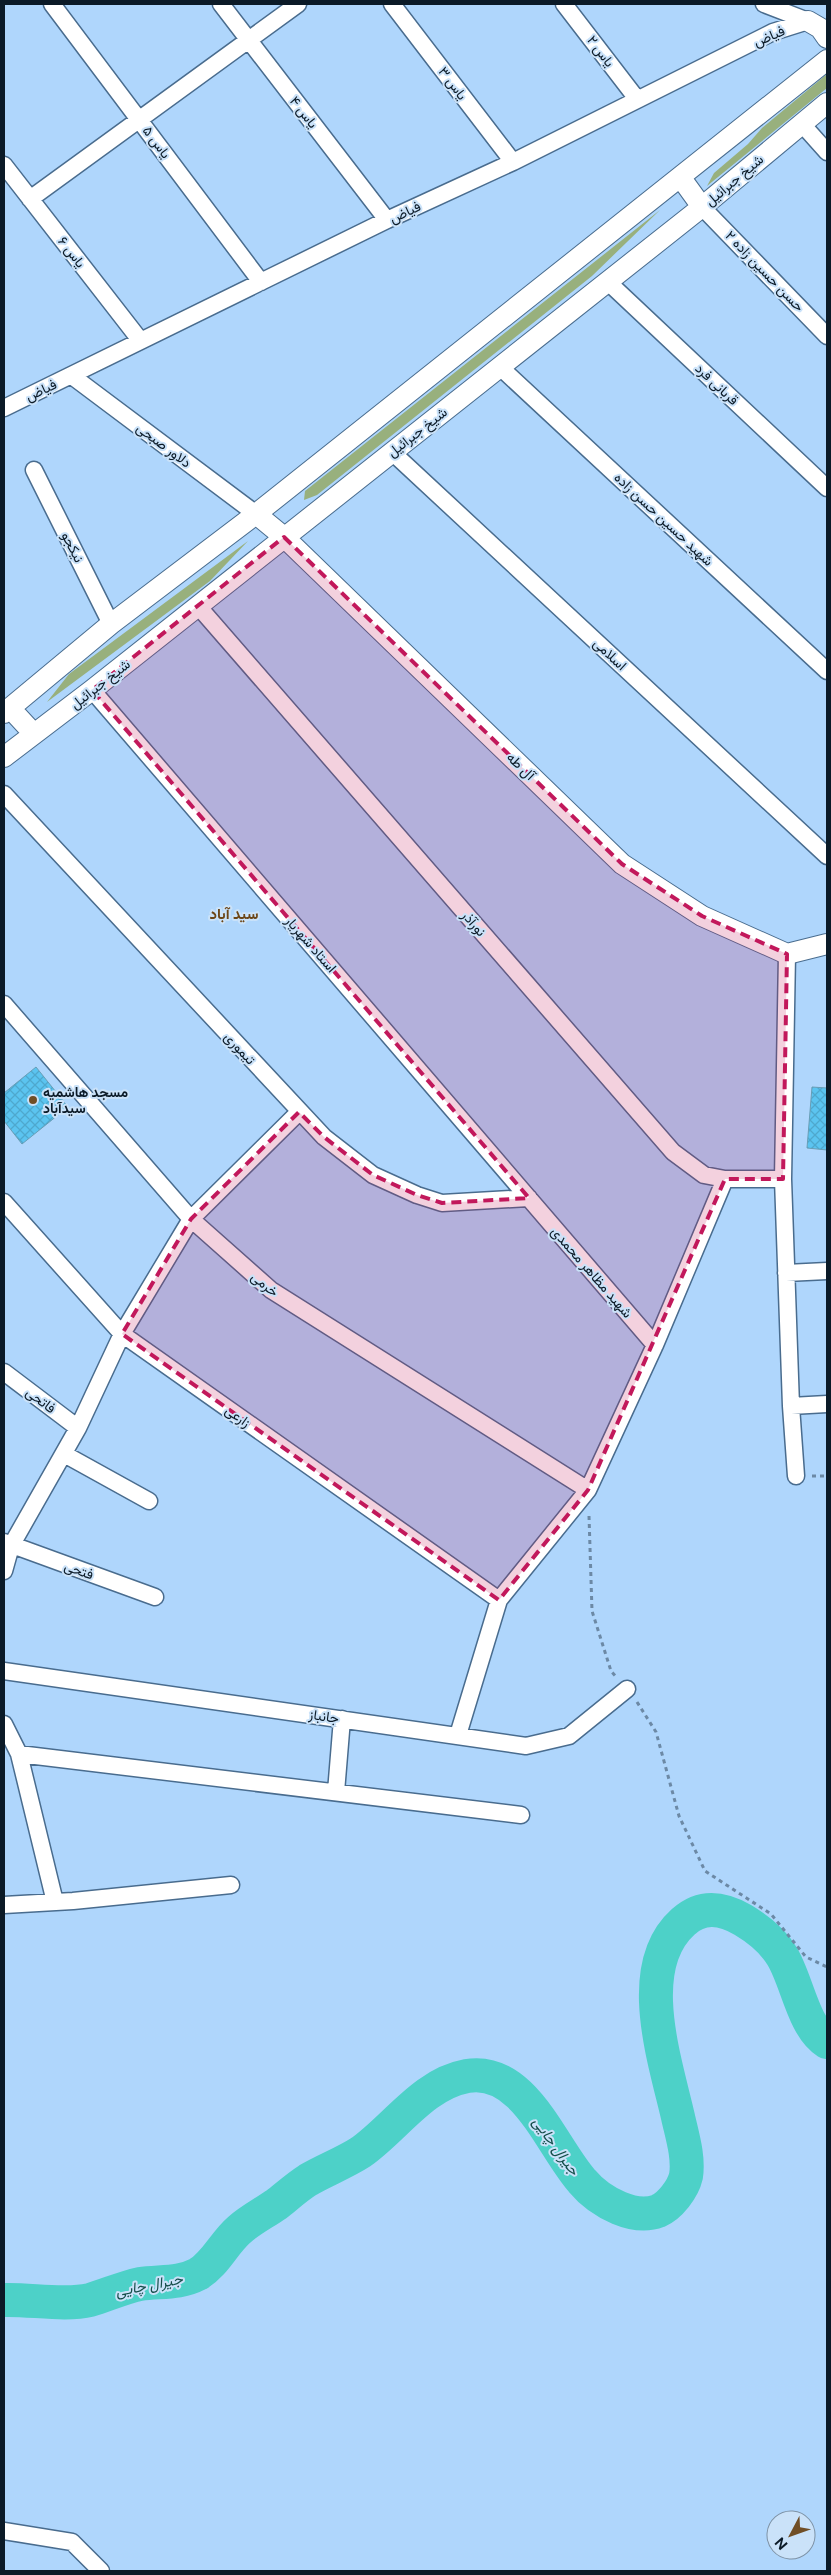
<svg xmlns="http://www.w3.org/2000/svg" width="831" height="2575" font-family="'Public Sans',Vazirmatn,sans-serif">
<defs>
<pattern id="building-cross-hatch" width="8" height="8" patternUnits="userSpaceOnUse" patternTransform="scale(1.25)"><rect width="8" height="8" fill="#5bc4f0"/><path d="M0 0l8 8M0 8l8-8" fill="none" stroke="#4ea8ce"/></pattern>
</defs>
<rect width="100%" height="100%" fill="#afd6fc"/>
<!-- green -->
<path fill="#98b07d" d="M 827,74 L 827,88 L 707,186 L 714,173 L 748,144 L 762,128 Z
M 660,210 L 592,276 L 317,495 L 304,500 L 305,491 Z
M 248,541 L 210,581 L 47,702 L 69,674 Z"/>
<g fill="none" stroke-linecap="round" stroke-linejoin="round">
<!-- river -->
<path stroke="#4dd1c8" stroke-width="34" d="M 4,2300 C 30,2299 65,2306 90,2300 C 107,2295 122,2288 140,2284 C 160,2281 179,2284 198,2274 C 215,2264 224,2243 239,2230 C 250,2220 264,2213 277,2204 C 287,2196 297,2187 308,2180 C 325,2170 344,2163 361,2152 C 396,2127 423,2084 467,2076 C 524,2066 551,2146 582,2181 C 592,2193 605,2202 619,2208 C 631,2213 645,2216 658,2211 C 670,2206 683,2189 686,2176 C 689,2157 682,2135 678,2117 C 665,2060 633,1967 683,1922 C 702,1905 722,1908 743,1920 C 758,1929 773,1941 782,1956 C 797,1980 803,2027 827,2042"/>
</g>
<!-- building -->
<path fill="url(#building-cross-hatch)" stroke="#689eb6" d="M 36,1067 L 68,1107 L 22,1144 L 4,1121 L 4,1093 Z
M 812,1087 L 827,1088 L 827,1150 L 807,1148 Z"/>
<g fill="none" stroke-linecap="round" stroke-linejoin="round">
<defs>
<path id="minor" d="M 52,4 L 261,282
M 221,4 L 387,220
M 392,4 L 513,162
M 564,4 L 637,99
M 764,4 L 808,21
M 802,124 L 827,152
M 4,165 L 140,340
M 30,199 L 298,4
M 702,207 L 827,336
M 607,281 L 827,488
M 500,367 L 827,671
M 72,376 L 256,514
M 4,408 L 387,220 L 513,162 L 773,32 L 808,21
M 392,452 L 827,856
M 34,470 L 111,624
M 198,606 L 673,1152 L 704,1175 L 725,1179 L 783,1179
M 92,690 L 655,1345
M 4,794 L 324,1137 L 373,1175 L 417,1195 L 442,1203 L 529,1198
M 787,954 L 783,1179 L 791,1406 L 796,1476
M 4,1004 L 191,1219 L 271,1290 L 588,1490
M 4,1202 L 122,1334 L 499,1600
M 786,1273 L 827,1271
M 4,1372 L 78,1428
M 791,1406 L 827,1404
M 64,1454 L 149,1501
M 4,1542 L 155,1597
M 4,1571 L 11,1546 L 78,1428 L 122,1334 L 191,1219 L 299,1112
M 4,1671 L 526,1746 L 569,1736 L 627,1689
M 4,1724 L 19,1754 L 55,1902
M 458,1735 L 499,1600 L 588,1490 L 655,1345 L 725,1179
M 19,1754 L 521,1815
M 336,1792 L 342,1719
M 4,1905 L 73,1901 L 231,1885
M 4,2531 L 72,2542 L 101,2571"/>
<path id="tertiary" d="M 808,21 L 820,28 L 827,38
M 681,178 L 702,207
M 256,514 L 284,537 L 622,864 L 702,916 L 787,954 L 827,944
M 10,708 L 34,734
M 4,713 L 111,624 L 256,514 L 827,60
M 4,757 L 92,690 L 702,207 L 827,103"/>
</defs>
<!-- minor casing -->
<use href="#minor" stroke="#496c8e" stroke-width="19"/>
<!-- tertiary casing -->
<use href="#tertiary" stroke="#496c8e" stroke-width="22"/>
<!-- path -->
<path stroke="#6c89a5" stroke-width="3" stroke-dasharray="4 4" stroke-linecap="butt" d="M 812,1476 L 827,1476
M 589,1516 L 592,1611 L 611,1671 L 617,1678
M 637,1702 L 656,1732 L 679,1816 L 705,1871 L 771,1914 L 806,1957 L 827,1967"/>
<!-- minor -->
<use href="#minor" stroke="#fff" stroke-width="16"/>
<!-- tertiary -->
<use href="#tertiary" stroke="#fff" stroke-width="20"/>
</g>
<!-- marked area -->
<path fill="#c2185b" fill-opacity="0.2" stroke="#c2185b" stroke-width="4" stroke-dasharray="10 6" stroke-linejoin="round" d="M 284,537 L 622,864 L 702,916 L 787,954 L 783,1179 L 725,1179 L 588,1490 L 499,1600 L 122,1334 L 191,1219 L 299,1112 L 324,1137 L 373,1175 L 417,1195 L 442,1203 L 529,1198 L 92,690 Z"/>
<!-- markers -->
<circle fill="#704e26" stroke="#cae2f9" stroke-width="2" cx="33" cy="1100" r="5"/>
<g text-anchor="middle" stroke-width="4" stroke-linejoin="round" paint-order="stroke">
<!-- street labels -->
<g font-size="14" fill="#0b1a27" stroke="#cae2f9">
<text transform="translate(769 36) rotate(-23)" y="5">فیاض</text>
<text transform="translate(601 51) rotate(53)" y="5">یاس ۲</text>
<text transform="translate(453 83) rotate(53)" y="5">یاس ۳</text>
<text transform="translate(304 112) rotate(52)" y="5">یاس ۴</text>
<text transform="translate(157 142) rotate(53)" y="5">یاس ۵</text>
<text transform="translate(734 180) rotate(-40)" y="5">شیخ جبرائیل</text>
<text transform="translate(405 212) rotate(-25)" y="5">فیاض</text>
<text transform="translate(72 252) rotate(52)" y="5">یاس ۶</text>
<text transform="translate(765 271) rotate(46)" y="5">حسن حسین زاده ۲</text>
<text transform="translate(717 384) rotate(43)" y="5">قربانی فرد</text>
<text transform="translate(41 390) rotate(-25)" y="5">فیاض</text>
<text transform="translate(417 432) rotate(-38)" y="5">شیخ جبرائیل</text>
<text transform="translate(164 445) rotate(37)" y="5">دلاور صبحی</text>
<text transform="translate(664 519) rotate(43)" y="5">شهید حسین حسن زاده</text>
<text transform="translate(73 547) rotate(63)" y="5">نیکجو</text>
<text transform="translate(610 654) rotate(43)" y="5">اسلامی</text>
<text transform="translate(100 684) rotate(-38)" y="5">شیخ جبرائیل</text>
<text transform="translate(521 766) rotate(44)" y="5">آل طه</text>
<text transform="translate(474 923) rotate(49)" y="5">نورآذر</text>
<text transform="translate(311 944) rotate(49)" y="5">استاد شهریار</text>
<text transform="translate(240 1048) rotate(47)" y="5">تیموری</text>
<text transform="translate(592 1272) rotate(49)" y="5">شهید مظاهر محمدی</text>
<text transform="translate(265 1284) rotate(39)" y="5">خرمی</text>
<text transform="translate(41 1400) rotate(37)" y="5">فاتحی</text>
<text transform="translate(238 1416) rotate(35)" y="5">زارعی</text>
<text transform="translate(79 1570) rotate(19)" y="5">فتحی</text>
<text transform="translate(324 1716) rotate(8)" y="5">جانباز</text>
</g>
<!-- poi labels -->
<g font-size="14" font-weight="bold" fill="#0b1a27" stroke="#cae2f9" text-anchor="start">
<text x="43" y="1097">مسجد هاشمیه<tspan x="43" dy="16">سیدآباد</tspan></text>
</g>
<!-- neighbourhood labels -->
<g font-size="15" font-weight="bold" fill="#6c4617" stroke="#cae2f9">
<text x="234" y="919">سید آباد</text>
</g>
<!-- water labels -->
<g font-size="15" font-style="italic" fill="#144d49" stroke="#cae2f9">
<text transform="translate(556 2146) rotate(54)" y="5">جیرال چایی</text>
<text transform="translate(149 2285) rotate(-11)" y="5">جیرال چایی</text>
</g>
</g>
<!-- border -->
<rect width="831" height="2575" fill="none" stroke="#0b1a27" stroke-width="10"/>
<!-- north arrow -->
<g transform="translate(791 2535) rotate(229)"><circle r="24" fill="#cae2f9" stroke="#7e92a5"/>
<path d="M0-4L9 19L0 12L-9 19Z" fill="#704e26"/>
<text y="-8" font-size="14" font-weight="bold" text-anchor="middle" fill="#0b1a27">N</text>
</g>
</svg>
